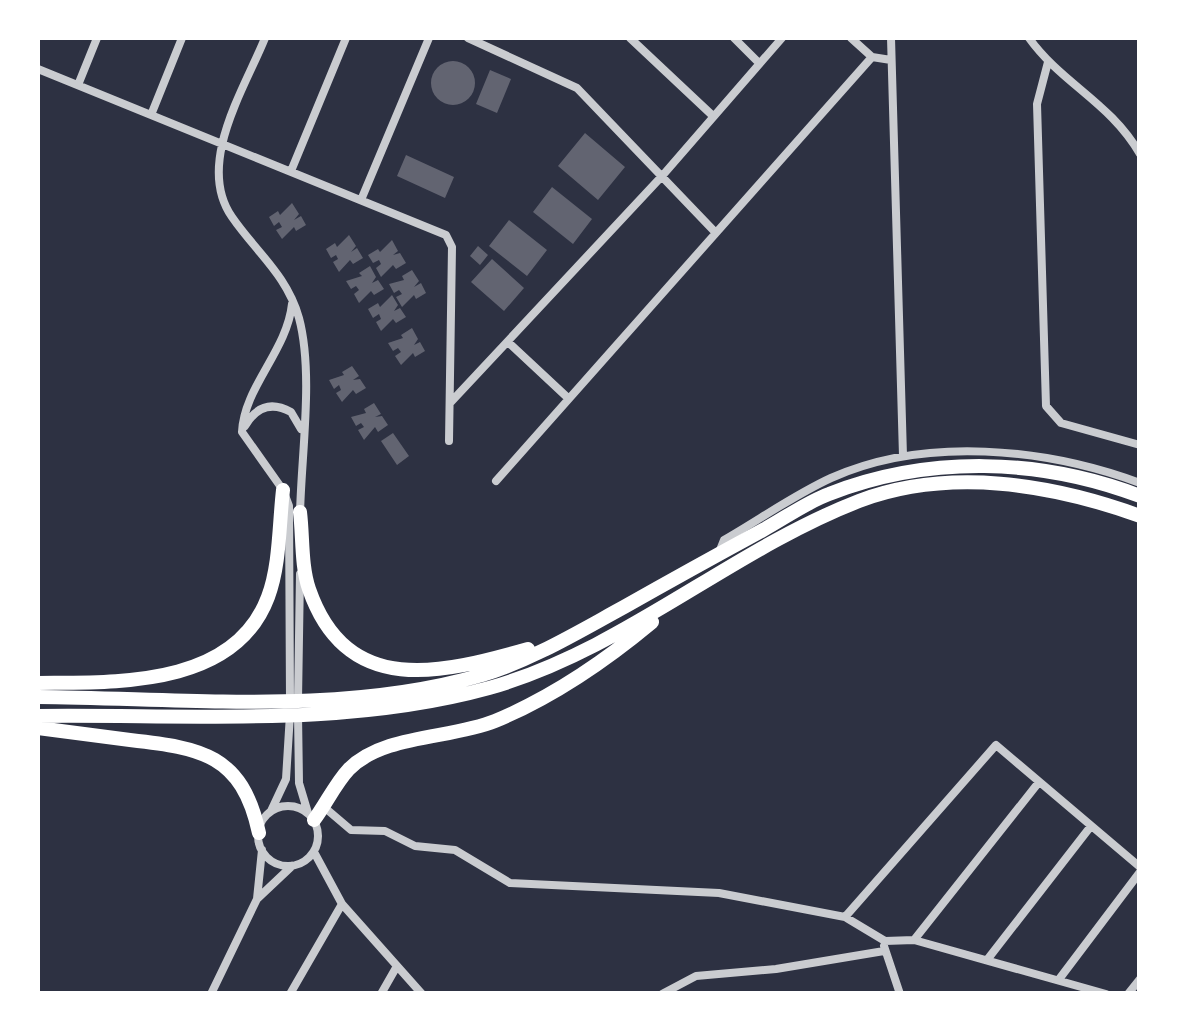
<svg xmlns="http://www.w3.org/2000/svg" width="1177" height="1031" font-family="Cabin,sans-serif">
<rect width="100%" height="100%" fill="#2d3142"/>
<!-- building -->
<path fill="#626471" d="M431 83a22 22 0 1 1 44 0a22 22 0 1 1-44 0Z
M 490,70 L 511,79 L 497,113 L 476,104 Z
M 585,133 L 625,167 L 598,200 L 558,166 Z
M 406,155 L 454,177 L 445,198 L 397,176 Z
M 552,187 L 592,219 L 573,244 L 533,212 Z
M 292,203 L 299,214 L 294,220 L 301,216 L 306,225 L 296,231 L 294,227 L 282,239 L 276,230 L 282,227 L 279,222 L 274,226 L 269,217 L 278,211 L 280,215 Z
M 509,220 L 547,250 L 527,276 L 489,246 Z
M 349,235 L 356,246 L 351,252 L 357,248 L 363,258 L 353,264 L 350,260 L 339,272 L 333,262 L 338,259 L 336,255 L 331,258 L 326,249 L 335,243 L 337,247 Z
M 392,240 L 398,251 L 393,255 L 400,253 L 406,263 L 396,269 L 393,265 L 381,277 L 376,268 L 381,264 L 379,260 L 373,263 L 368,255 L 378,249 L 380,252 Z
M 478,246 L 488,255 L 480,265 L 470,256 Z
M 492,259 L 524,288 L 504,311 L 471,282 Z
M 370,266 L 376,277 L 372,283 L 378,280 L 384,289 L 374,295 L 371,291 L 359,303 L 354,294 L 359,290 L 356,286 L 351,289 L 346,281 L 362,276 L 359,273 Z
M 412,270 L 419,281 L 414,287 L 421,283 L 426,293 L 416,299 L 414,295 L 402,307 L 396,297 L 402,294 L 399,290 L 394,293 L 389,284 L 404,280 L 402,276 Z
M 392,295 L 398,305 L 394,311 L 400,308 L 406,317 L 396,323 L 393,319 L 381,331 L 376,322 L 381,319 L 379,314 L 373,318 L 368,309 L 378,303 L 380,307 Z
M 412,328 L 418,339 L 414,345 L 420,342 L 425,351 L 415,357 L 413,353 L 401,365 L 395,356 L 401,352 L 398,348 L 393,351 L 388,343 L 403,338 L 401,335 Z
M 352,366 L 359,376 L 353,380 L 360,379 L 366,388 L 356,394 L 353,390 L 342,402 L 336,393 L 341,390 L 339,385 L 334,389 L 329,380 L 344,375 L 342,372 Z
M 374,403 L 381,414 L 375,417 L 382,416 L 388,425 L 378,432 L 375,427 L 364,440 L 358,430 L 364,427 L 361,423 L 356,426 L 351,417 L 366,413 L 364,409 Z
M 393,433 L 409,456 L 397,465 L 381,441 Z"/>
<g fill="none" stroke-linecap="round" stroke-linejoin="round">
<!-- minor -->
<path stroke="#caccd0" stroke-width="8" d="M 265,38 C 245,88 195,164 232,217 C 256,252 287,275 299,318 C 314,374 301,456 300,515
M 468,38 L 577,88 L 715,232
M 630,38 L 713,116
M 734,38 L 759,63
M 851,38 L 872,57 L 891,60
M 891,38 L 903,456
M 1029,38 C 1062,84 1110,102 1140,154
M 1048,62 L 1037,104 L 1046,406 L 1061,423 L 1140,445
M 38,69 L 446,235 L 452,247 L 449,441
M 78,85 L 97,38
M 151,115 L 182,38
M 291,171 L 346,38
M 361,200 L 429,38
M 509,343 L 568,398
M 450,403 L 663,175 L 782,38
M 245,426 C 256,407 271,401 291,412 L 301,429
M 496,481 L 872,57
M 720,550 L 724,540 C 759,520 794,495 831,478 C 925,436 1045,448 1140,483
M 290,700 L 289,506 L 283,490 L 242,432 C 244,387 287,351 292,304
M 298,700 L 300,574
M 298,714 L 299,783 L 308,813
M258 836a30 30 0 1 1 60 0a30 30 0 1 1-60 0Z
M 324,807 L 351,830 L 385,831 L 415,846 L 455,850 L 510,883 L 719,893 L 845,917 L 885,941 L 914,940 L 1106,994
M 271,811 L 286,779 L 290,714
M 314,852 L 342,904 L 422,994
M 257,899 L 292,866
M 845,917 L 996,745 L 1140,867
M 914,940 L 1039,782
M 884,946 L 900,994
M 987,960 L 1091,826
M 1060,978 L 1140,872
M 211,994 L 257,899 L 262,850
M 290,994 L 342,904
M 381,994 L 397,966
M 662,994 L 696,976 L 776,969 L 884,951
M 1128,994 L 1140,979"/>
<!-- motorway -->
<path stroke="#fff" stroke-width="14" d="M 300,512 C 303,536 301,566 309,589 C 347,699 443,673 528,649
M 38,683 C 115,682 234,688 268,597 C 280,565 279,525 283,490
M 38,697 C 182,698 341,716 482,675 C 532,660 578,632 624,607 C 670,581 717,555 763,530 C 785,518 807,502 829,494 C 929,455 1040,458 1140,496
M 38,716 C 186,714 344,728 489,688 C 624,650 730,551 859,501 C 949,467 1052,484 1140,516
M 38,728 C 68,732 99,736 130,740 C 201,748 242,754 259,833
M 314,820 C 326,804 335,784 349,769 C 384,734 451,739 495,721 C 553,697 604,662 652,622"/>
</g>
<!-- border -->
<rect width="1177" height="1031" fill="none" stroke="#ffffff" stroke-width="80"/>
</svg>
